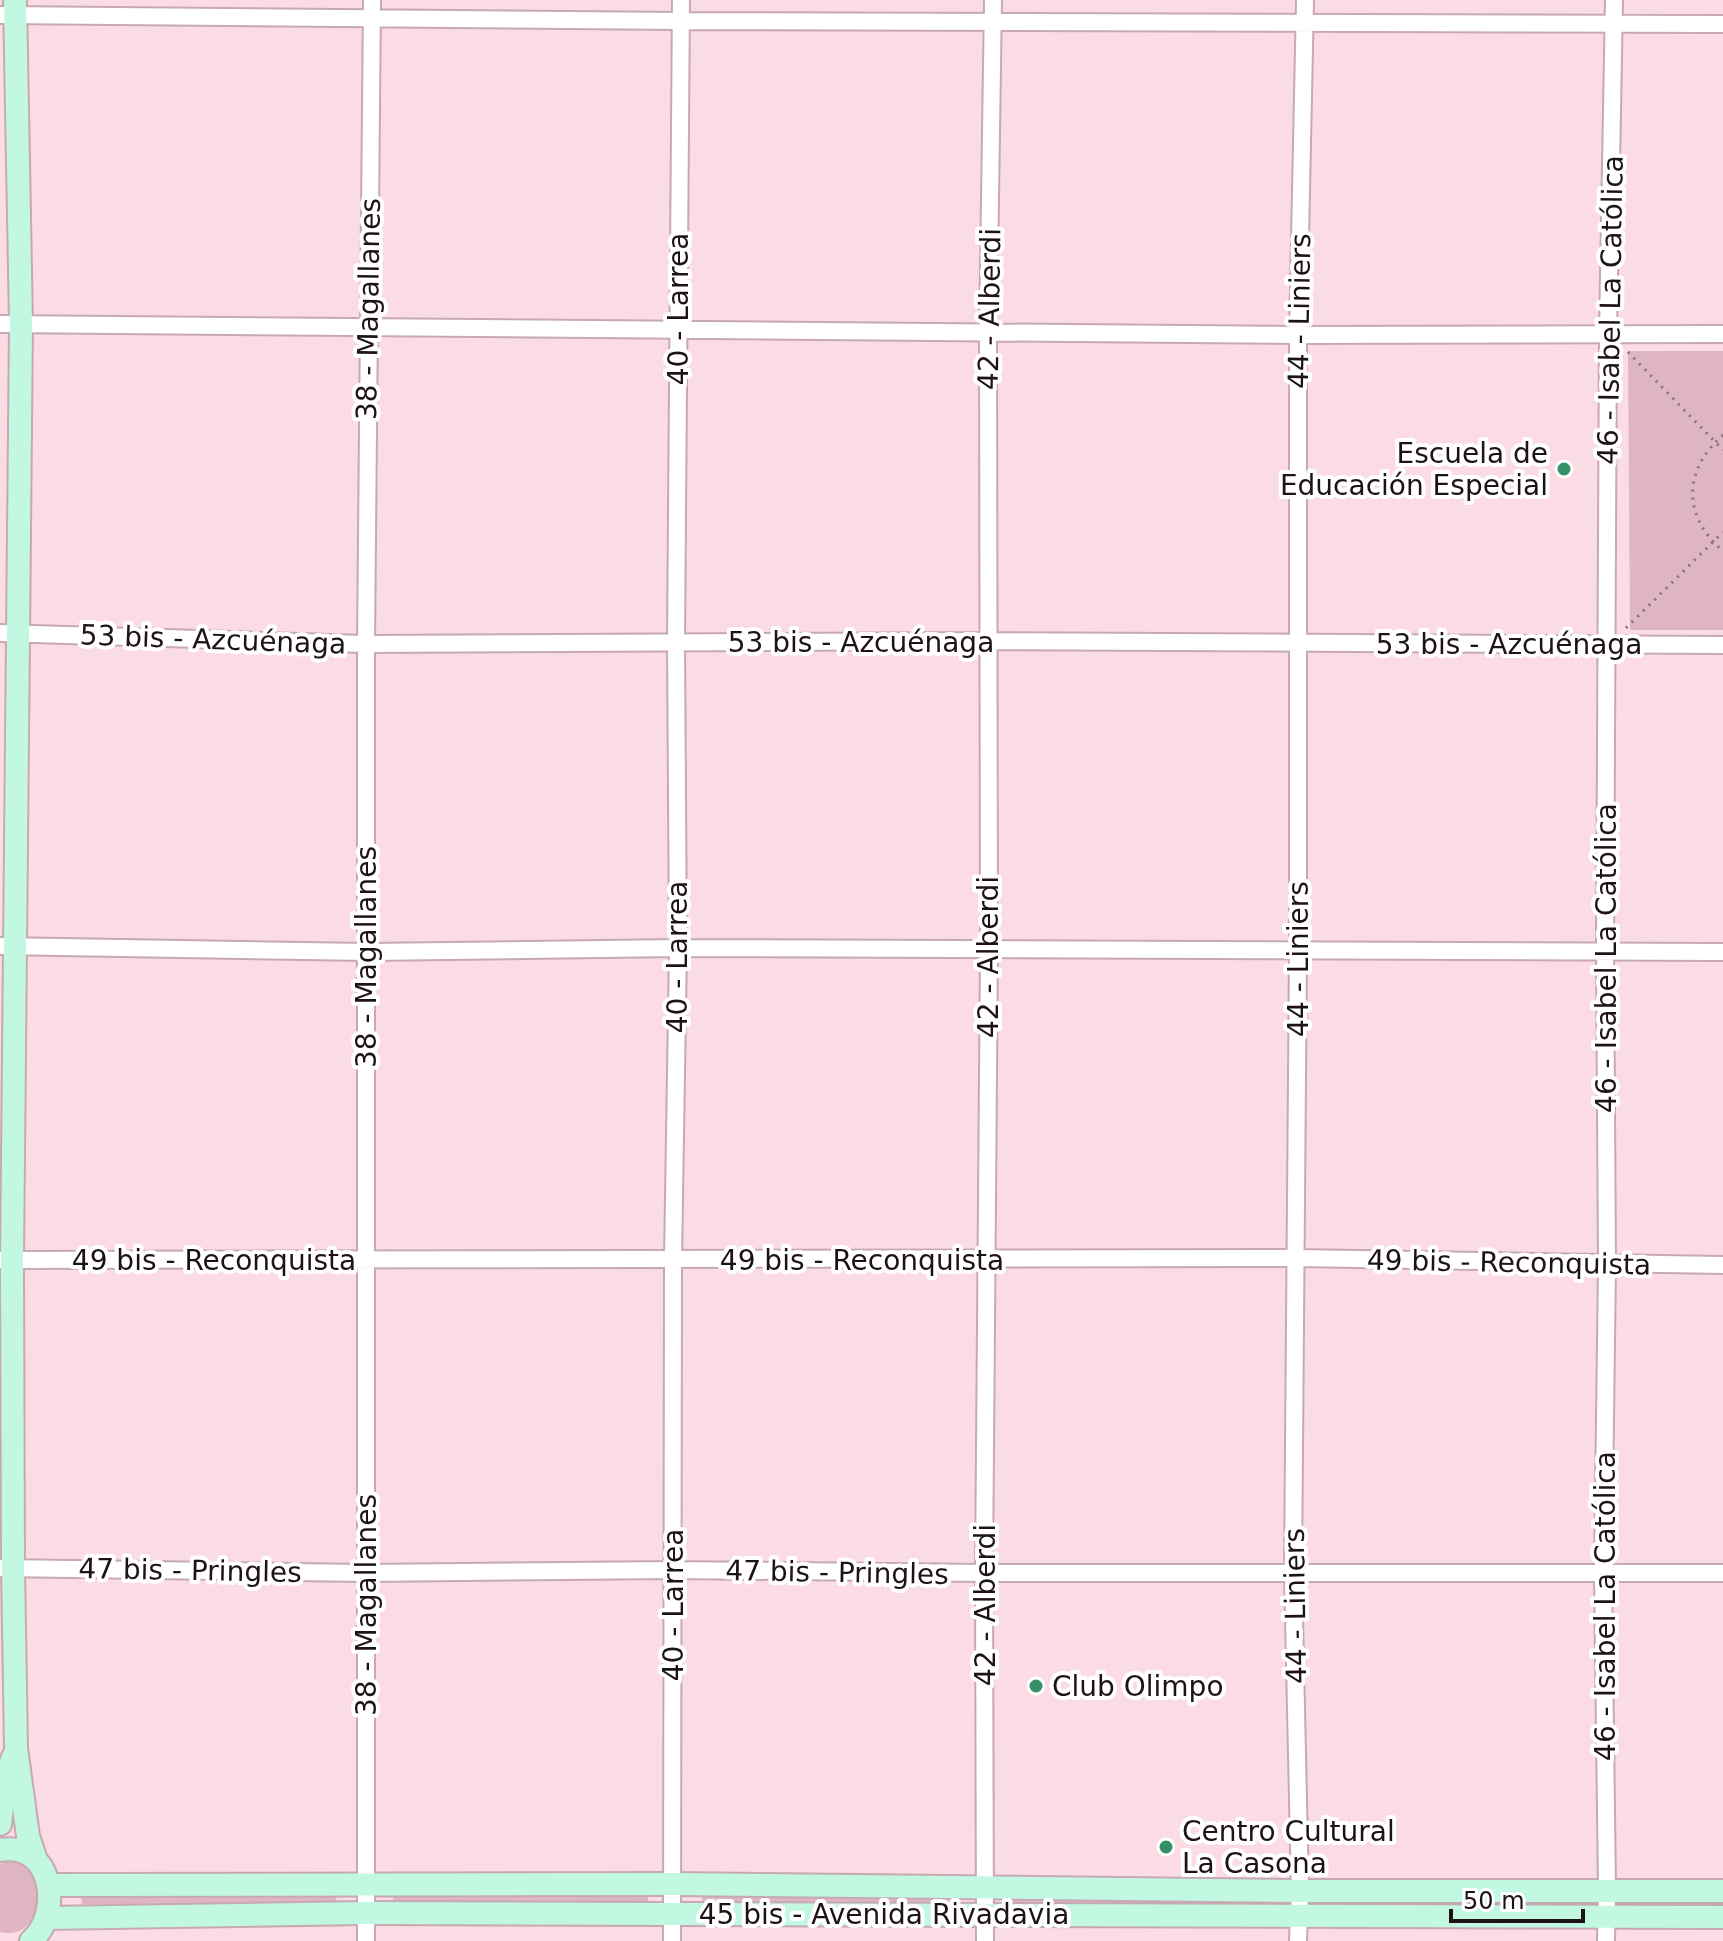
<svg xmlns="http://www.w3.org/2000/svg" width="1723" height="1941" font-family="'DejaVu Sans',sans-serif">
<rect width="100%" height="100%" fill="#fbdce5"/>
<!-- green -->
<path fill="#e0b5c2" d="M 1628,351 L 1723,351 L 1723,630 L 1630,630 Z
M 15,1858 C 19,1861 28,1864 31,1868 C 50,1891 36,1941 0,1932 L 0,1864 Z
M 393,1896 L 648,1896 L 648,1904 L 393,1903 Z
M 81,1897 L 336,1897 L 337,1905 L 82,1904 Z
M 702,1897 L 958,1897 L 958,1905 L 702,1904 Z
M 1013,1897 L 1268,1900 L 1268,1907 L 1013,1904 Z
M 1634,1900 L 1723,1901 L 1723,1908 L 1634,1908 Z
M 1326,1901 L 1582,1901 L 1581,1909 L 1327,1908 Z"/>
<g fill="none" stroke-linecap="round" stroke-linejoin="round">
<defs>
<path id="minor" d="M 0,15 L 681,21 L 1723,24
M 0,324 L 1298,335 L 1723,334
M 0,633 L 366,644 L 987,641 L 1723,645
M 0,946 L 367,952 L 678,948 L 1723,952
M 0,1260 L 1296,1258 L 1723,1265
M 0,1568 L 366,1573 L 673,1570 L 984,1573 L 1723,1573
M 366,1941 L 366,644 L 372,0
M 672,1941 L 673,1261 L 678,948 L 676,642 L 681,0
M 985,1941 L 984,1573 L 989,951 L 988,332 L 993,0
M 1298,1941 L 1300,1891 L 1293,1572 L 1298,952 L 1298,335 L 1305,0
M 1606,1941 L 1607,1891 L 1603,1573 L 1607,1265 L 1605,952 L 1608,332 L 1614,0"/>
<path id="secondary" d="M 15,0 L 21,324 L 12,1260 L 13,1568 L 16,1748 L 28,1836 L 36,1860
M 0,1824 L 6,1777 L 13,1757
M 0,1850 C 53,1841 63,1913 31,1941
M 48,1885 L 674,1884 L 1300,1891 L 1723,1891
M 46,1918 L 366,1913 L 1723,1917"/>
</defs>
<!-- minor casing -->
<use href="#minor" stroke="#c6a9b2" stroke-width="20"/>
<!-- secondary casing -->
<use href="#secondary" stroke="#c6a9b2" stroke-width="26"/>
<!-- path -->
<path stroke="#877379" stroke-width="3" stroke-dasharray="2 6" stroke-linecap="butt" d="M 1628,352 L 1723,450
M 1723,435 C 1683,470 1682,516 1723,551
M 1626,628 L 1723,532"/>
<!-- minor -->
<use href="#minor" stroke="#fff" stroke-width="16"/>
<!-- secondary -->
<use href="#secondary" stroke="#c2f8e1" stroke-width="22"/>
</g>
<!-- markers -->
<g fill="#368f65" stroke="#fff" stroke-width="3">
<circle cx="1564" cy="469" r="8"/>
<circle cx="1036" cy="1686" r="8"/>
<circle cx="1166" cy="1847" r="8"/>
</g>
<g text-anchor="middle" stroke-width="8" stroke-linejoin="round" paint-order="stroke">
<!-- street labels -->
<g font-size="28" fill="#1d1316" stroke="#fff">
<text transform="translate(368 309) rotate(-89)" y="10">38 - Magallanes</text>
<text transform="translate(678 309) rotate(-90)" y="10">40 - Larrea</text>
<text transform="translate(989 309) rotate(-89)" y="10">42 - Alberdi</text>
<text transform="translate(1610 310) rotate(-89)" y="10">46 - Isabel La Católica</text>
<text transform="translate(1299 311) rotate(-89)" y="10">44 - Liniers</text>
<text transform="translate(213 639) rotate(2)" y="10">53 bis - Azcuénaga</text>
<text x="861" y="652">53 bis - Azcuénaga</text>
<text x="1509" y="654">53 bis - Azcuénaga</text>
<text transform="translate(366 957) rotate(-90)" y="10">38 - Magallanes</text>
<text transform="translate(677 957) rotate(-90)" y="10">40 - Larrea</text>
<text transform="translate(988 957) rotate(-90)" y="10">42 - Alberdi</text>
<text transform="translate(1606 958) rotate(-90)" y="10">46 - Isabel La Católica</text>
<text transform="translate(1298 959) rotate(-90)" y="10">44 - Liniers</text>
<text x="214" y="1270">49 bis - Reconquista</text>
<text x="862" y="1270">49 bis - Reconquista</text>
<text transform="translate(1509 1262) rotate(1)" y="10">49 bis - Reconquista</text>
<text transform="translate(190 1570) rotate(1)" y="10">47 bis - Pringles</text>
<text transform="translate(837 1572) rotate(1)" y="10">47 bis - Pringles</text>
<text transform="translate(366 1605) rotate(-90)" y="10">38 - Magallanes</text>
<text transform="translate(673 1605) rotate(-90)" y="10">40 - Larrea</text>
<text transform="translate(985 1605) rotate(-90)" y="10">42 - Alberdi</text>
<text transform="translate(1295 1606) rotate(-91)" y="10">44 - Liniers</text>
<text transform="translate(1605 1606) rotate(-90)" y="10">46 - Isabel La Católica</text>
<text x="884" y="1924">45 bis - Avenida Rivadavia</text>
</g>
<!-- poi labels -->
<g font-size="28" fill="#1d1316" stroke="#fff" text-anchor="start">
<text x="1548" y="463" text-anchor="end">Escuela de<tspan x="1548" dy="32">Educación Especial</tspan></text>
<text x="1052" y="1696">Club Olimpo</text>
<text x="1182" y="1841">Centro Cultural<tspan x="1182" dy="32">La Casona</tspan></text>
</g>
</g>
<!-- scale -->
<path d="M1451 1909v12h132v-12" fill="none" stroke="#1d1316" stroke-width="4"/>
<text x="1463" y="1909" font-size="24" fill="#1d1316" stroke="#ffffff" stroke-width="6" paint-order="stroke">50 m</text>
</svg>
